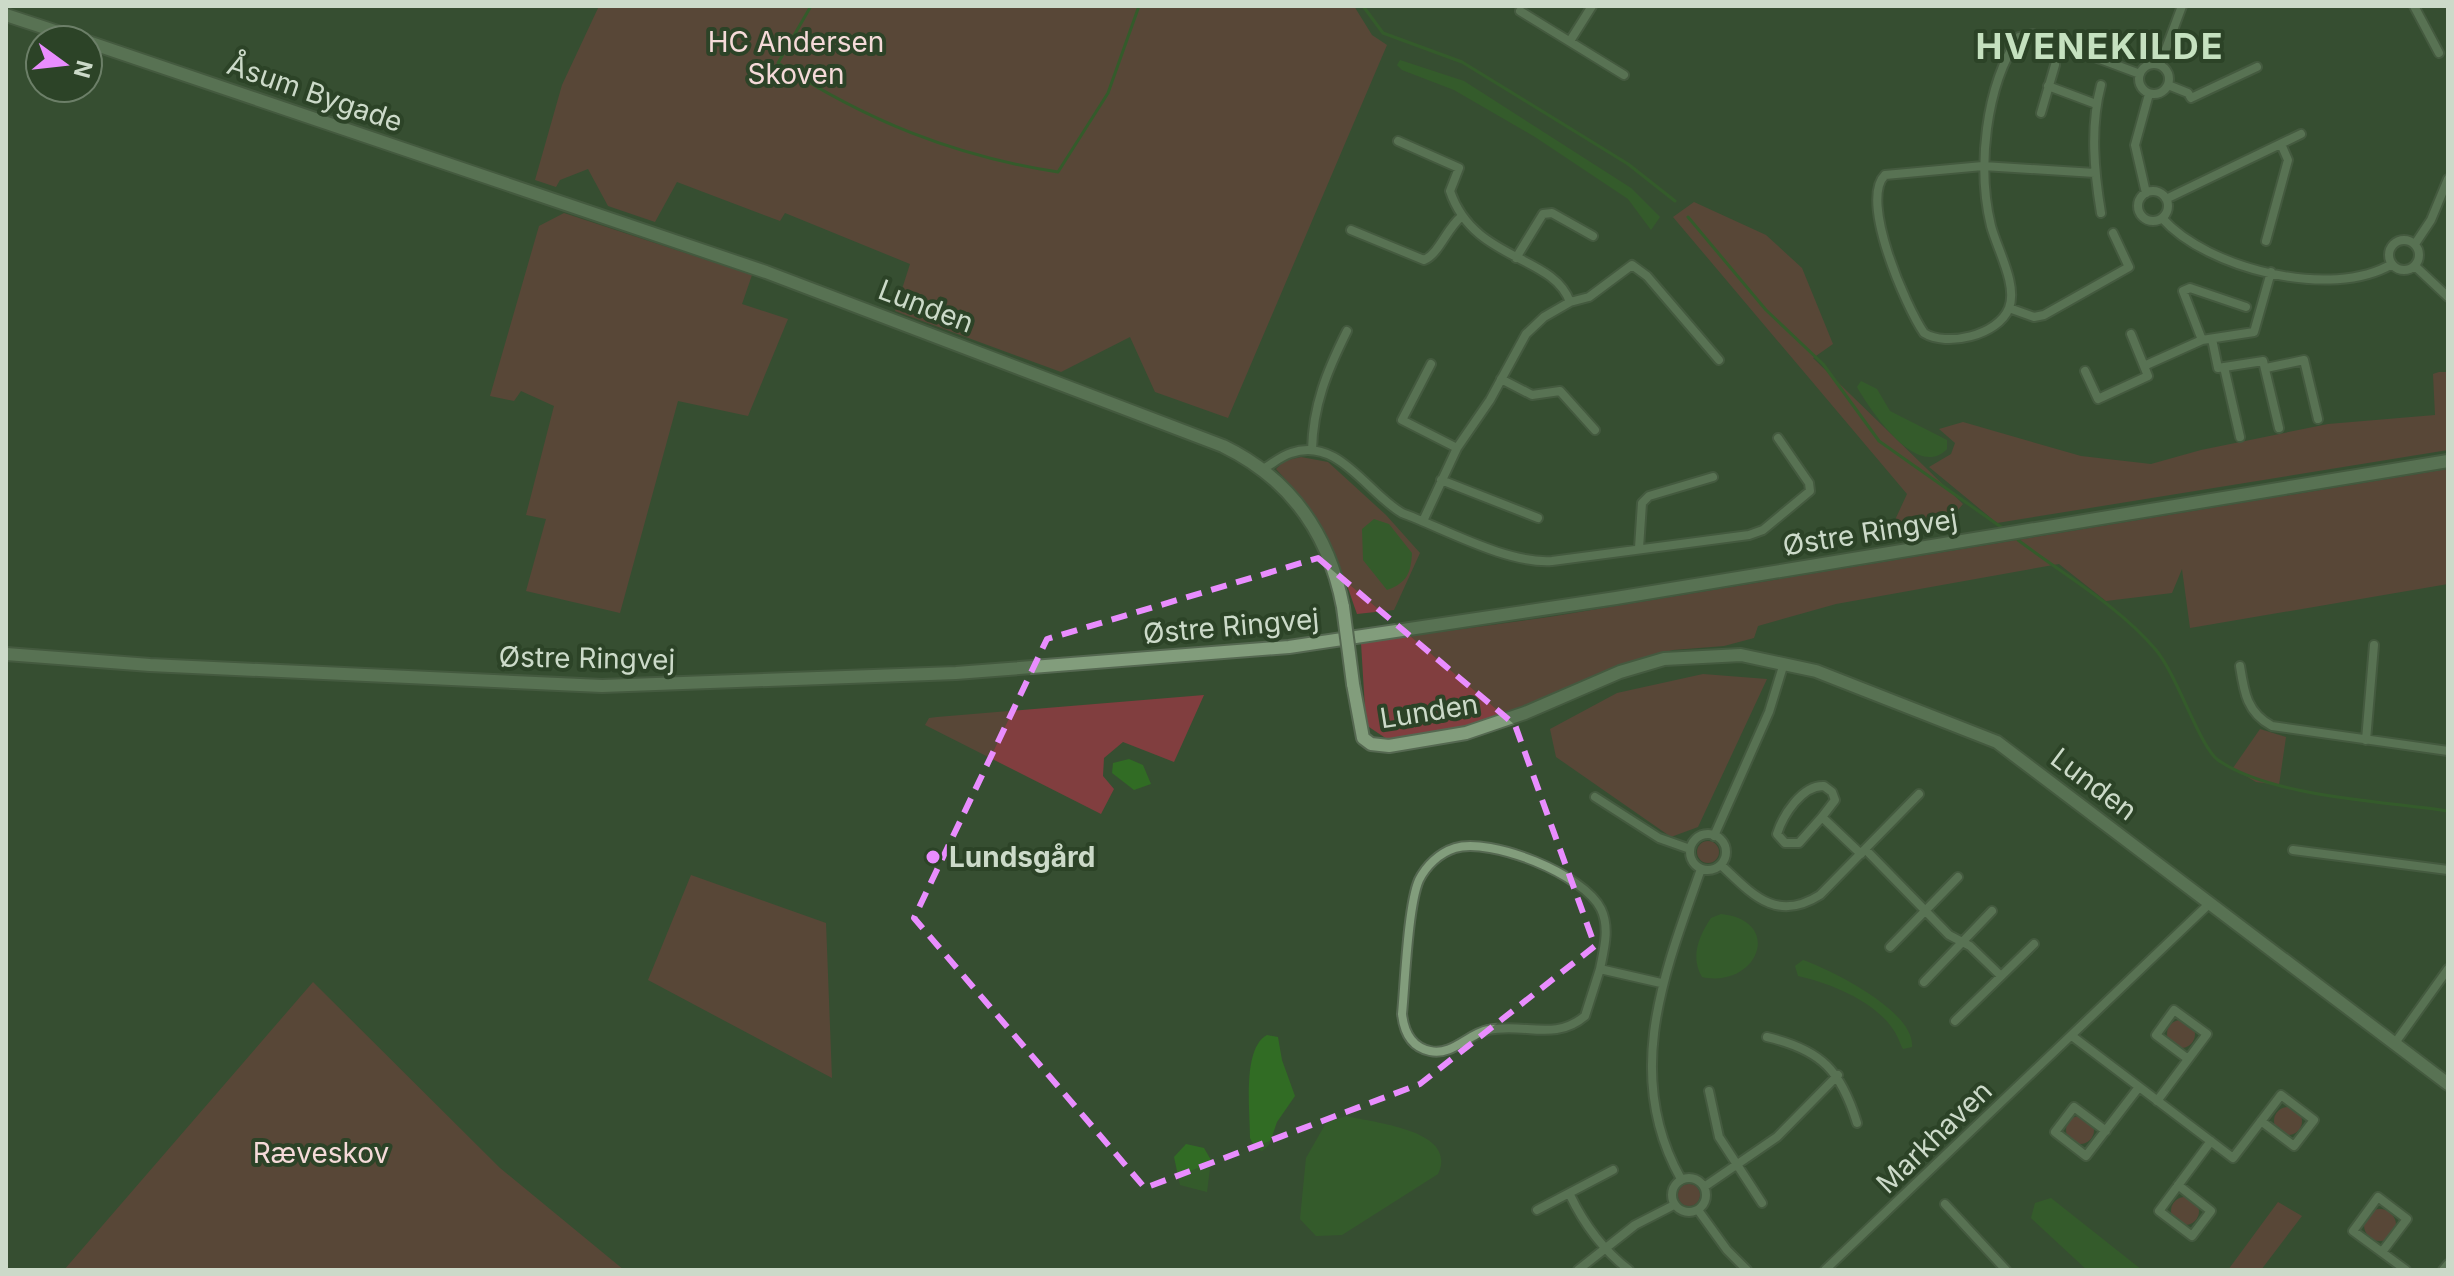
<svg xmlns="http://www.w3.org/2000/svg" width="2454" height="1276" font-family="Inter,sans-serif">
<rect width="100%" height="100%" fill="#364e31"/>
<!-- green -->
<path fill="#813e3f" d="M 599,6 L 1354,6 L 1372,35 L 1387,45 L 1228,418 L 1155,392 L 1130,337 L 1061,372 L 895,311 L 910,264 L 785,213 L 780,221 L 677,182 L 655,222 L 608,206 L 588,169 L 560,180 L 556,187 L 535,180 L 562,85 Z
M 1694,202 L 1766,235 L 1802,268 L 1833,344 L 1813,358 L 1963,504 L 1945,525 L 1889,533 L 1907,494 L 1673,217 Z
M 564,213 L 752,275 L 742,304 L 788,319 L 748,416 L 678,401 L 620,613 L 526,591 L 546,519 L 526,515 L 554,406 L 521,391 L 514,401 L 490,396 L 539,226 Z
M 2439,372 L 2448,372 L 2448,450 L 1997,523 L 1929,467 L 1951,454 L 1955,443 L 1939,429 L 1963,422 L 2081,456 L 2151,464 L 2201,450 L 2328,424 L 2435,415 L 2433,374 Z
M 1301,457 L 1328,462 L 1386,515 L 1420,553 L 1394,610 L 1357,614 C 1337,554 1320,515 1276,469 L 1284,461 Z
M 2448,469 L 2448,584 L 2190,628 L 2182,569 L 2172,593 L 2106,601 L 2059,564 L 1836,604 L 1758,626 L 1754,638 L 1724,646 L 1673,650 L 1628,662 L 1491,722 L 1387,739 L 1366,725 L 1361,643 L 1549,617 Z
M 1703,674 L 1767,679 L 1698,827 L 1671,837 L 1556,757 L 1550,729 L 1617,693 Z
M 1204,695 L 1174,762 L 1123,742 L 1104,758 L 1103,776 L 1114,789 L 1101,814 L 925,725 L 929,718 L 937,717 Z
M 2260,729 L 2286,737 L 2279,785 L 2256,782 L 2233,768 Z
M1697 852a11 11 0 1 1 22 0a11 11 0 1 1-22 0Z
M 691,875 L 826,923 L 832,1078 L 648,980 Z
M 313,982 L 500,1168 L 624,1270 L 64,1270 Z
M2167 1034a14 14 0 1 1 28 0a14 14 0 1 1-28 0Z
M2274 1121a14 14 0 1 1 28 0a14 14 0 1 1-28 0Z
M2066 1130a14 14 0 1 1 28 0a14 14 0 1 1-28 0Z
M1678 1195a11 11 0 1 1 22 0a11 11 0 1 1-22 0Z
M2171 1211a14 14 0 1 1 28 0a14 14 0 1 1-28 0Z
M 2278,1202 L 2302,1216 L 2261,1270 L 2228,1270 Z
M2364 1225a16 16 0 1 1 32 0a16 16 0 1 1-32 0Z"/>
<!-- water -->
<path fill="#316c24" d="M 1400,60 L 1464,81 L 1631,188 L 1660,217 L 1651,230 L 1628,199 L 1535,137 L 1454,90 L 1402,70 L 1397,65 Z
M 1861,381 L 1877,389 L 1890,411 L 1947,440 L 1947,449 C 1917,481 1869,408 1857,387 Z
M 1374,519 L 1389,524 L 1412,553 C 1411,573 1407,583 1387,590 L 1363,560 L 1362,529 Z
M 1129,759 L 1143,765 L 1151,784 L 1134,790 L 1112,773 L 1113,763 Z
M 1721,914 C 1785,921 1757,989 1702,977 C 1690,957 1699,936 1711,918 Z
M 1803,960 C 1831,970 1915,1011 1912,1047 L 1903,1049 C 1901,1046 1900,1042 1898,1038 C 1883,1004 1831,983 1798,976 L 1795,966 Z
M 1267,1035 L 1278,1037 L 1282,1060 L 1295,1096 L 1277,1122 L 1269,1145 L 1262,1151 L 1255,1148 L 1250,1138 C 1250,1111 1242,1048 1267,1035 Z
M 1346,1116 C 1374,1123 1459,1130 1438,1174 L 1342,1235 L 1316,1236 L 1300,1219 L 1306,1158 L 1326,1123 Z
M 1186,1144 L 1204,1148 L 1211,1160 L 1207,1192 L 1180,1185 L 1174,1157 Z
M 2051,1198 L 2142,1270 L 2087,1270 L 2031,1218 L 2035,1203 Z"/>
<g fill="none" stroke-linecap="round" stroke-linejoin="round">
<!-- stream -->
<path stroke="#316c24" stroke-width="3" d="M 811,6 L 778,63 C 865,120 954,156 1058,172 L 1108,93 L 1139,6
M 1363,6 L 1383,33 L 1462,62 L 1628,164 L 1675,201
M 1688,217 L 1766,310 L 1823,364 L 1879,441 L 2001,527
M 2018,540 C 2064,575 2119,606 2156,650 C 2177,675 2200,747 2218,760 C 2271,797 2383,801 2448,811"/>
<defs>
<path id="street" d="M 2414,6 L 2439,53
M 1520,11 L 1624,75
M 1570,41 L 1592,6
M2139 79a15 15 0 1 1 30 0a15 15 0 1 1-30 0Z
M 2160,65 L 2182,6
M 2101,85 C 2090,126 2094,171 2101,213
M 2168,85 L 2188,93 L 2191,98 L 2257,67
M 2048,86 L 2096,104
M 2041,113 L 2055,65
M 1398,141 L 1459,168 L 1450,191 C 1474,262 1553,254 1570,302
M 2095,173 L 1983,166 L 1885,175 C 1859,200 1906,307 1924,333 C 1946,347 1998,336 2009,308 C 2018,285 1997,249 1991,226 C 1977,169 1985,86 2019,37 L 2033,34 L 2140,74
M2138 206a15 15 0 1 1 30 0a15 15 0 1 1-30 0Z
M 2146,193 L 2135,145 L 2149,94
M 2166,199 L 2301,134
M 2162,218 C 2207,269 2332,300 2392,264
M 1351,230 L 1424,260 C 1439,254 1447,228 1461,217
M2389 255a15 15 0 1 1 30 0a15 15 0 1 1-30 0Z
M 2266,241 L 2288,160 L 2281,144
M 2415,244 L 2431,220 L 2448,179
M 1516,258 L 1543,214 L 1552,213 L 1593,236
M 2415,266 L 2448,297
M 2009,308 L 2034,317 L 2044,315 L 2129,267 L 2113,233
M 2212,339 L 2218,368 L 2263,361 L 2279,428
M 2202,340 L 2183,291 L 2190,288 L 2246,307
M 1431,364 L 1402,420 L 1457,448
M 2144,366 L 2202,340 L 2254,332 L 2271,272
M 2224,367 L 2240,437
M 2266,368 L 2304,360 L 2318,419
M 2085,371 L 2098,399 L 2148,376 L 2131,334
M 1501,379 L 1532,395 L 1560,391 L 1595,430
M 1312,450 C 1313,405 1327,371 1347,331
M 1263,469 C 1272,464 1281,456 1291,453 C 1338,436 1367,493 1402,513 C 1445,529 1507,564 1552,561 L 1749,535 L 1763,530 L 1810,491 L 1809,483 L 1778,438
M 1441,480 L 1538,518
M 1423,521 L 1457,448 L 1490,400 L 1526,334 L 1544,317 L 1570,302 L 1589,297 L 1632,265 L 1647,276 L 1719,360
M 1639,548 L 1642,503 L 1649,496 L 1713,477
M 2240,666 C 2244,692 2247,713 2272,726 L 2448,751
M 2366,740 L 2374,645
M 1595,797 L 1659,838 L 1690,849
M 1822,817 L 1799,843 L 1785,843 L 1777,834 C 1783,815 1802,785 1824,786 L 1832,792 L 1835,800 L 1822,817 L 1861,854
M1690 852a18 18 0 1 1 36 0a18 18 0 1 1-36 0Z
M 1714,836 L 1769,712 L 1784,663
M 1865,849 L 1949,935 L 1970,946 L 2001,976
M 2293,850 L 2448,870
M 1721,865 C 1752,894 1776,923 1820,895 L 1919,794
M 1890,947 L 1958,877
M 1600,969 L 1585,1016 C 1555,1042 1523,1022 1488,1030 C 1468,1034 1452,1056 1430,1051 C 1411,1047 1404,1032 1402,1014 C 1405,983 1408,905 1419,880 C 1426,866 1439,853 1455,848 C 1490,837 1584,874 1601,909 C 1610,928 1604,949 1600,969 L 1661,983
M 1924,982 L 1992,911
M 1955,1021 L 2034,944
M 2072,1036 L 2233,1158 L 2281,1095 L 2314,1120 L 2294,1146 L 2261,1121
M 1767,1037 C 1822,1050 1841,1071 1857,1123
M 2395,1043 L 2448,969
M 1709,1091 L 1719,1137 L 1762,1203
M 2157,1101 L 2207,1034 L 2174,1010 L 2156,1035 L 2188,1059
M 2106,1131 L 2074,1107 L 2055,1132 L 2086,1156 L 2139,1087
M1672 1195a17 17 0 1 1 34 0a17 17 0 1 1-34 0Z
M 1681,1179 C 1622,1075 1665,971 1701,869
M 2178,1185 L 2211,1211 L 2192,1236 L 2159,1211 L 2211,1141
M 1704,1187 L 1777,1137 L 1838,1075
M 1570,1195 C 1584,1224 1603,1250 1629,1270
M 1945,1204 L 2006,1270
M 1537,1210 L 1613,1170
M 1698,1210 L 1727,1250 L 1747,1270
M 2382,1252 L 2407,1219 L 2378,1197 L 2353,1231 L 2406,1270
M 1578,1270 L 1635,1225 L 1674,1205
M 1825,1270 L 2210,903
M 2443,1270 L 2448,1264"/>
<path id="secondary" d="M 6,15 L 82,40
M 88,42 L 766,272 L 1223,446 C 1291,479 1329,534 1343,607
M 6,654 L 150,665 L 602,686 L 956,673 L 1289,647 L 1616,598 L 2448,461
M 1353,684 L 1363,738 L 1371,744 L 1389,746 L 1466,733 L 1525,713 L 1620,672 L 1664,659 L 1741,655 L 1816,671 L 1997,742 L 2448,1084"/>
</defs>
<!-- street casing -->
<use href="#street" stroke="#556851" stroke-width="12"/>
<!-- secondary casing -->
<use href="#secondary" stroke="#556851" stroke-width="16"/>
<!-- street -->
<use href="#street" stroke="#829d7c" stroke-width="8"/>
<!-- secondary -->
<use href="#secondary" stroke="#829d7c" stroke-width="12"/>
<defs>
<path id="secondary-bridge" d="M 1343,607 L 1353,684"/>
</defs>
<!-- secondary-bridge casing -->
<use href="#secondary-bridge" stroke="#556851" stroke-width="16" stroke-linecap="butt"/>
<!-- secondary-bridge -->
<use href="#secondary-bridge" stroke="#829d7c" stroke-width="12"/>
</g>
<!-- marked area -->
<path d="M0 0H2454V1276H0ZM 1318,558 L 1515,725 L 1595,946 L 1420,1084 L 1145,1188 L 914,918 L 1047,639 Z" fill="#364e31" fill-opacity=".55" fill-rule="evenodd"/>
<path fill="none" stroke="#e98dfe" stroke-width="6" stroke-dasharray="16 10" stroke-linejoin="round" d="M 1318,558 L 1515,725 L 1595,946 L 1420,1084 L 1145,1188 L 914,918 L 1047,639 Z"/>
<!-- markers -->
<circle fill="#e98dfe" stroke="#2c4327" stroke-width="3" cx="933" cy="857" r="8"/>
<g text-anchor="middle" stroke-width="8" stroke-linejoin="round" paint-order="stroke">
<!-- park labels -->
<g font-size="28" fill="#f5dad9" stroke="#2c4327">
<text x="796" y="52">HC Andersen<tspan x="796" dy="32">Skoven</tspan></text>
<text x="321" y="1163">Ræveskov</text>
</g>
<!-- street labels -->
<g font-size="28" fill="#ccdac9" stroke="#2c4327">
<text transform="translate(315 93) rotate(19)" y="10">Åsum Bygade</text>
<text transform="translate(926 306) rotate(21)" y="10">Lunden</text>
<text transform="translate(1870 532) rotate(-9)" y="10">Østre Ringvej</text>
<text transform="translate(1231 626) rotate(-5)" y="10">Østre Ringvej</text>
<text transform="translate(587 658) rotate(1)" y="10">Østre Ringvej</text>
<text transform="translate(1429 711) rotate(-9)" y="10">Lunden</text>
<text transform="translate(2094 784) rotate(37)" y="10">Lunden</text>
<text transform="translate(1934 1137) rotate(-44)" y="10">Markhaven</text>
</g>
<!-- poi labels -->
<g font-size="28" font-weight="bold" fill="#ccdac9" stroke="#2c4327" text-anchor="start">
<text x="949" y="867">Lundsgård</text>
</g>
<!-- district labels -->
<g font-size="36" font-weight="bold" letter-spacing="2" fill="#c5e1bf" stroke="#2c4327">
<text x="2100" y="59">HVENEKILDE</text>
</g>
</g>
<!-- border -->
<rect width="2454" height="1276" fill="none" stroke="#ccdac9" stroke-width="16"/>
<!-- north arrow -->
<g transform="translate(64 64) rotate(105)"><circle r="38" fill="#2c4327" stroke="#6c7f68" stroke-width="2"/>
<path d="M0-6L14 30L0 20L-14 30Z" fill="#e98dfe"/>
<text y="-12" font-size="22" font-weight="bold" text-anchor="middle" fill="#ccdac9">N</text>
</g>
</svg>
